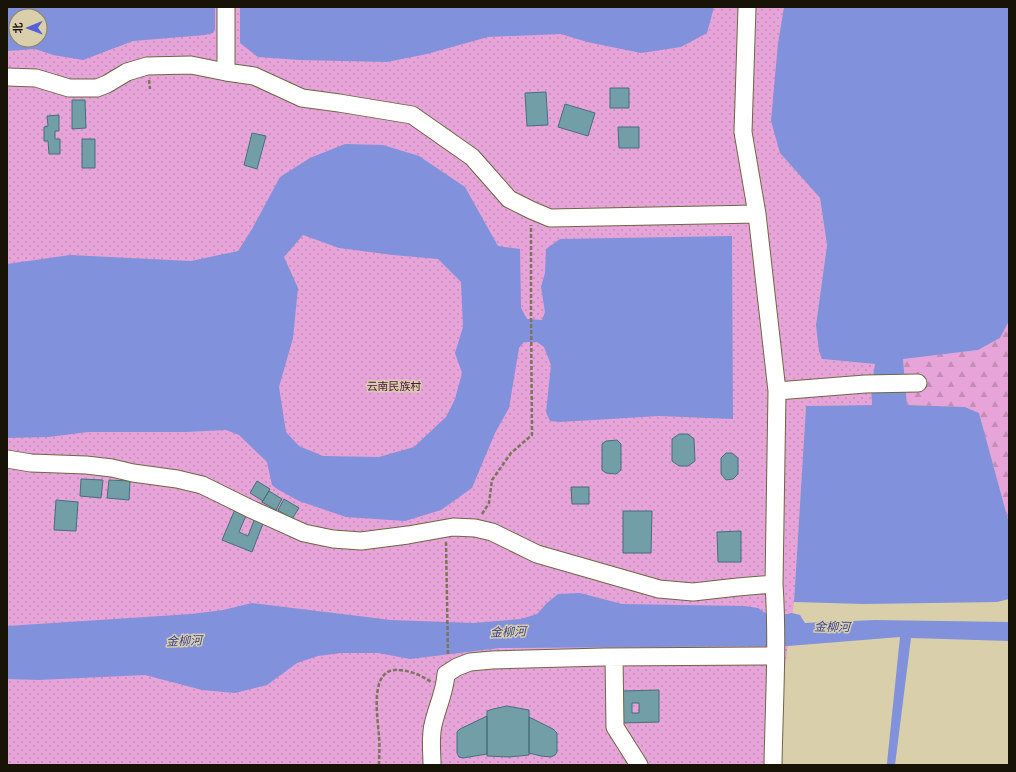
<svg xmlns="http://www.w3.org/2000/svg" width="1016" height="772" font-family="'Roboto Condensed','Noto Sans SC',sans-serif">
<defs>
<pattern id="forest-firs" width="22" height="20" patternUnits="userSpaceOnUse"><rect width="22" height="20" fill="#e7a4d8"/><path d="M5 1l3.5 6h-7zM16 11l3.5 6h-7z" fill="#c58cb8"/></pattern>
<pattern id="park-dots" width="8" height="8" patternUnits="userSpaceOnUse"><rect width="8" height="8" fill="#e7a4d8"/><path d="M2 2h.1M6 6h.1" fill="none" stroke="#c58cb8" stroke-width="1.8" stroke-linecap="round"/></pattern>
</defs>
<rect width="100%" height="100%" fill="#d9cfaa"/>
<!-- forest -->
<path fill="url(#forest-firs)" d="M 1009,321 L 1009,523 L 979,413 L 965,407 L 907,405 L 903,358 L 978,350 L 1000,338 Z"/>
<!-- park -->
<path fill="url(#park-dots)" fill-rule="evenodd" d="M 7,7 L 784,7 L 778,43 L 780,153 L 820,198 L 827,245 L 816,325 L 822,359 L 875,364 L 871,387 L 872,405 L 806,406 L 794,602 L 785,667 L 769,669 L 768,765 L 7,765 ZM 16,16 L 40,16 L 40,40 L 16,40 Z"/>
<!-- water -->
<path fill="#8291dc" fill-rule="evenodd" d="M 7,7 L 215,7 L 215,29 L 213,33 L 205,35 L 133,41 L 83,60 L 53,55 L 35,49 L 7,51 ZM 16,16 L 40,16 L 40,40 L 16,40 Z
M 240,7 L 714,7 L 707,33 L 681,47 L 641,53 L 587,42 L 561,34 L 488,37 L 427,54 L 387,62 L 299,60 L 258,57 L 240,43 Z
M 784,7 L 1009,7 L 1009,321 L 1000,338 L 978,350 L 903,359 L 907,405 L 965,407 L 979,413 L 1009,523 L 1009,599 L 997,602 L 864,604 L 794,602 L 806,406 L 872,405 L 871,387 L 875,364 L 822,359 L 819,351 L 816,325 L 827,245 L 820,198 L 780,153 L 771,121 L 778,43 Z
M 345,144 L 383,145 L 419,156 L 465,187 L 498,246 L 520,249 L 521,308 L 527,319 L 542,320 L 545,312 L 541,287 L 545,273 L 546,249 L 560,239 L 732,236 L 733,419 L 659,416 L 560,422 L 550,421 L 546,412 L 551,365 L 544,347 L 537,342 L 524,342 L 519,348 L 509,408 L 495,433 L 472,488 L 441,510 L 405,521 L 346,517 L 299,501 L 277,489 L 272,485 L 267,462 L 239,435 L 226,430 L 186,432 L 88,432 L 49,437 L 7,438 L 7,264 L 70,255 L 191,261 L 238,251 L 252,229 L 280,177 L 310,158 ZM 303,235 L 339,248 L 393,255 L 438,259 L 461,282 L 463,327 L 455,353 L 462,373 L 455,399 L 446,417 L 414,447 L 379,457 L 323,456 L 299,446 L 286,432 L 279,387 L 293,338 L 298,288 L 284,257 Z
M 580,593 L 622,604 L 744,606 L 758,608 L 767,614 L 788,614 L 792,613 L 800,615 L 805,623 L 875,620 L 1009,622 L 1009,641 L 911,638 L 895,765 L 887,765 L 887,763 L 900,637 L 788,646 L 500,648 L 410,659 L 378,653 L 341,653 L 318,656 L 297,663 L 267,685 L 235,693 L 202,690 L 145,675 L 38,680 L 7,679 L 7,626 L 191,614 L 223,610 L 252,603 L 391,620 L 473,623 L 521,619 L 537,614 L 547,603 L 558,594 Z"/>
<!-- building -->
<path fill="#729ea8" stroke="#456f7a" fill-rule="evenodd" d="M 610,88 L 629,88 L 629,108 L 610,108 Z
M 546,92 L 548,125 L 527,126 L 525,93 Z
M 72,100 L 85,100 L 86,128 L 72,129 Z
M 565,104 L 595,113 L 588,136 L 558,127 Z
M 59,115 L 59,131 L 55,131 L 55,139 L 60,139 L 60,154 L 49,154 L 48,141 L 44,141 L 44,127 L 48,126 L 47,116 Z
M 618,127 L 639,127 L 639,148 L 619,148 Z
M 252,133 L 266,136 L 257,169 L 244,165 Z
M 82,139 L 95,139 L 95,168 L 82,168 Z
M 679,434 L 688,434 L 694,439 L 695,461 L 688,466 L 679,466 L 672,461 L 672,439 Z
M 617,440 L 621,444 L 621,470 L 616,474 L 606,473 L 602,470 L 602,444 L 606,441 Z
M 726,453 L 732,453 L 738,458 L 738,474 L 733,479 L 726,480 L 721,474 L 721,458 Z
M 81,479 L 103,480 L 101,498 L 80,496 Z
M 109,480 L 130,481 L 129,500 L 107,498 Z
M 257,481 L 270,489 L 263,501 L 250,493 Z
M 571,487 L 589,487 L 589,504 L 572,504 Z
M 269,491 L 282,499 L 276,510 L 262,502 Z
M 284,499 L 299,508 L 292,519 L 278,510 Z
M 56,500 L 78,502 L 76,531 L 54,530 Z
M 236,507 L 248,511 L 239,532 L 248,536 L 255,518 L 264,521 L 252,552 L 222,540 Z
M 623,511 L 652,511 L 651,553 L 623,553 Z
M 741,531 L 741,562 L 718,562 L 717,532 Z
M 659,690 L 659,722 L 623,723 L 622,691 ZM 632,703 L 639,703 L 639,713 L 632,713 Z
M 507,706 L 529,710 L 529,755 L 509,757 L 487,756 L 487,711 L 493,709 Z
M 487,716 L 487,754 L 463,758 L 459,757 L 457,753 L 457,732 L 460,729 Z
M 529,717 L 553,729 L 557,733 L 557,752 L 555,755 L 551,757 L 541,756 L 529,753 Z"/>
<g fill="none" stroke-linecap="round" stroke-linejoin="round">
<defs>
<path id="minor" d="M 226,7 L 226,72
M 747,7 L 743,132 L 757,214 L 777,391 L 774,584 C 778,644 774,705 773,765
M 7,77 L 36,78 L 69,88 L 97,88 L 107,84 L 127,72 L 147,66 L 191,65 L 226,72 L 254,76 L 302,98 L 339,103 L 412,115 L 472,157 L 509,199 L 531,210 L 550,218 L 757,214
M 777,391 L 865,384 L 918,383
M 7,459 L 31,463 L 86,465 L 112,468 L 133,473 L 177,479 L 202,485 L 253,510 L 304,533 L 333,539 L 361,541 L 408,535 L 453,527 L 475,528 L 492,532 L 537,554 L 659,589 L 693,592 L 738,587 L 774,584
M 614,657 L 615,727 L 639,765
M 432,765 C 432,752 430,738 433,725 C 437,707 445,692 446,674 L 457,667 L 470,662 L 492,660 L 604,657 L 775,656"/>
</defs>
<!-- minor casing -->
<use href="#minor" stroke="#6e6543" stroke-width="19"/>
<!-- path -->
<path stroke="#7c755c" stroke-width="2.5" stroke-dasharray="4 2" stroke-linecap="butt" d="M 149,80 L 150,89
M 482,514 L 489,503 L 492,480 L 511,453 L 532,435 L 531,311 L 531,225
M 446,542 L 448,655
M 379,765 C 379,756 380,746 379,737 C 378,718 368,667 399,670 C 411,671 421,675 431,682"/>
<!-- minor -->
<use href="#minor" stroke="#fff" stroke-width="17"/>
</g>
<g text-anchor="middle" stroke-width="3" stroke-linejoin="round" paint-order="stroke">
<!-- park labels -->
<g font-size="11" fill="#4e0f45" stroke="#d9cfaa">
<text x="394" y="390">云南民族村</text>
</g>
<!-- water labels -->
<g font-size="12" font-style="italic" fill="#363d95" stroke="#d9cfaa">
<text transform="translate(832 627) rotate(1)" y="4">金柳河</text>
<text transform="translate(508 632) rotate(-2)" y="4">金柳河</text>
<text transform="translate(184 641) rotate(-2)" y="4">金柳河</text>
</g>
</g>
<!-- border -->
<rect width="1016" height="772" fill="none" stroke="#171306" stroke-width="16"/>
<!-- north arrow -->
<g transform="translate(28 28) rotate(269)"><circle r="19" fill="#d9cfaa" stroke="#8b8468"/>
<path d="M0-3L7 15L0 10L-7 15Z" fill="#5460d6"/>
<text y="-6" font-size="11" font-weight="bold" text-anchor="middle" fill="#171306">北</text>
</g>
</svg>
